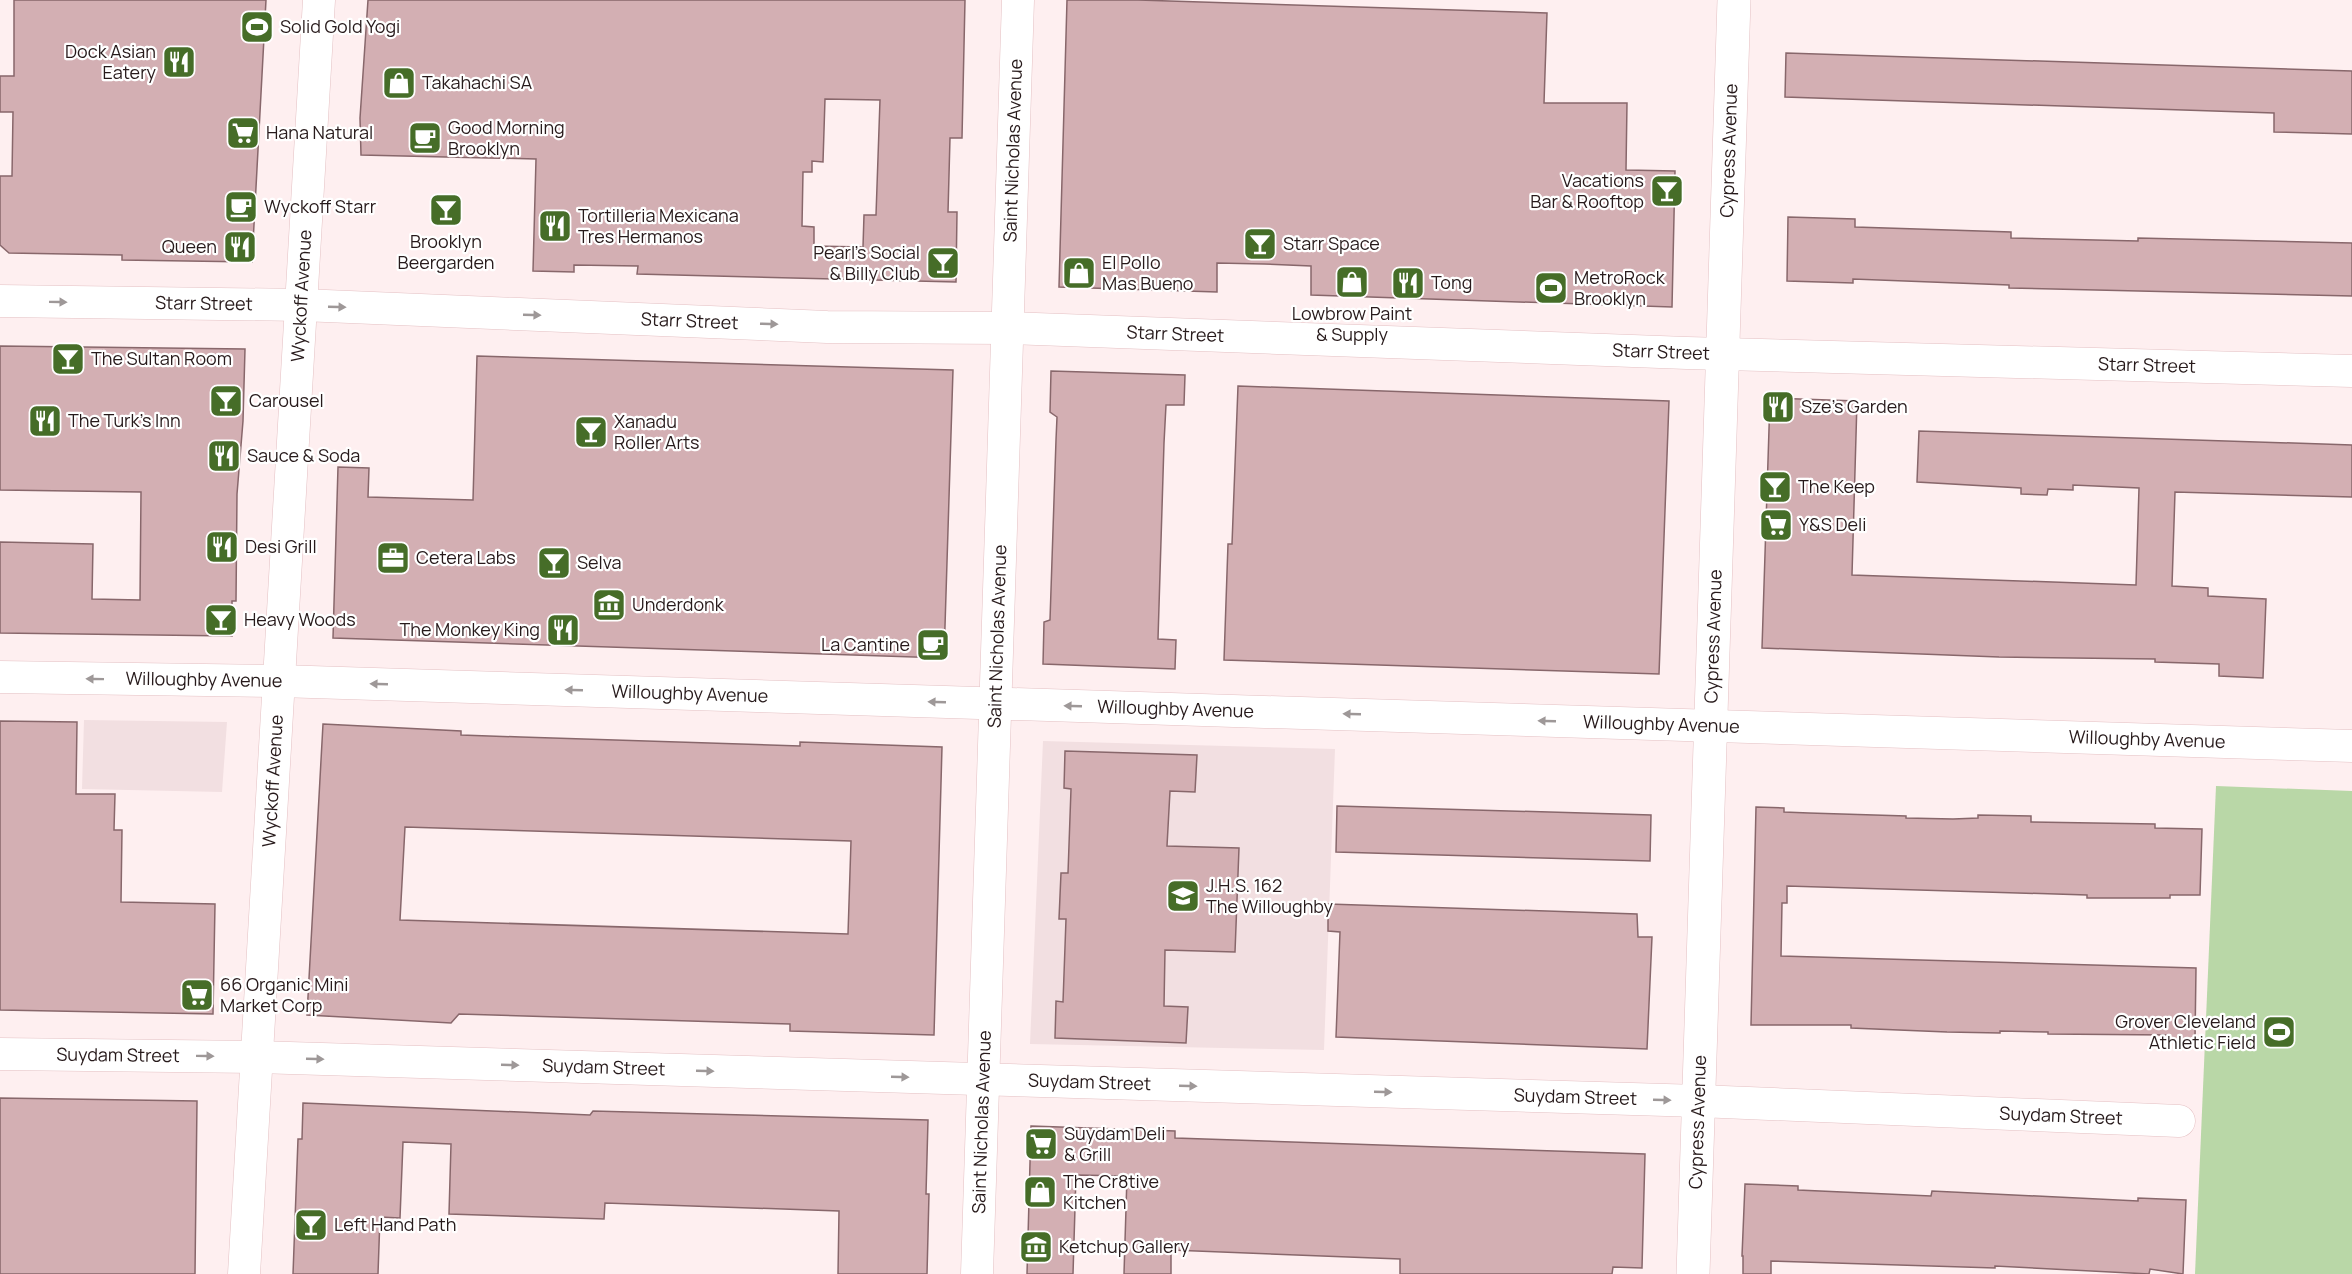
<svg xmlns="http://www.w3.org/2000/svg" width="2352" height="1274" font-family="Manrope,sans-serif">
<rect width="100%" height="100%" fill="#feeff0"/>
<!-- built -->
<path fill="#f2dfe1" d="M 84,720 L 227,722 L 222,792 L 82,789 Z
M 1043,741 L 1335,749 L 1324,1050 L 1030,1044 Z"/>
<!-- park -->
<path fill="#b9d7a7" d="M 2216,786 L 2352,791 L 2352,1274 L 2195,1274 Z"/>
<!-- building -->
<path fill="#d3afb3" stroke="#88676b" stroke-width="1.5" fill-rule="evenodd" d="M 14,0 L 266,0 L 252,262 L 122,260 L 122,255 L 9,253 L 0,245 L 0,176 L 12,176 L 13,112 L 0,112 L 0,76 L 14,76 Z
M 368,0 L 965,0 L 962,138 L 950,138 L 948,212 L 957,212 L 956,282 L 637,274 L 638,266 L 574,265 L 574,272 L 533,271 L 536,159 L 361,155 L 360,118 ZM 825,99 L 880,100 L 876,215 L 864,215 L 863,247 L 814,246 L 814,227 L 802,226 L 803,172 L 812,172 L 812,161 L 823,162 Z
M 1067,0 L 1138,0 L 1547,13 L 1544,103 L 1627,103 L 1626,170 L 1675,171 L 1672,307 L 1311,295 L 1311,266 L 1264,264 L 1217,263 L 1217,292 L 1059,287 Z
M 1786,53 L 2352,71 L 2352,134 L 2274,132 L 2274,113 L 1785,97 Z
M 1788,217 L 1855,219 L 1855,227 L 2011,232 L 2011,238 L 2138,241 L 2138,238 L 2352,243 L 2352,296 L 2009,288 L 2009,285 L 1853,279 L 1853,283 L 1787,281 Z
M 0,346 L 245,349 L 243,421 L 237,494 L 236,601 L 232,601 L 232,636 L 0,633 L 0,542 L 93,544 L 92,599 L 140,600 L 141,492 L 0,490 Z
M 477,356 L 953,370 L 944,658 L 333,638 L 338,467 L 369,468 L 368,497 L 473,500 Z
M 1051,371 L 1185,375 L 1184,405 L 1166,405 L 1164,443 L 1158,639 L 1176,640 L 1175,669 L 1043,664 L 1044,622 L 1050,620 L 1056,440 L 1057,417 L 1050,412 Z
M 1238,386 L 1669,401 L 1659,674 L 1224,660 L 1228,544 L 1232,544 Z
M 1770,398 L 1857,401 L 1852,575 L 2136,585 L 2139,488 L 2073,485 L 2073,490 L 2048,489 L 2047,495 L 2021,494 L 2021,488 L 1917,482 L 1919,431 L 2352,445 L 2352,497 L 2175,492 L 2172,586 L 2208,588 L 2208,596 L 2266,599 L 2263,678 L 2219,676 L 2219,664 L 2155,662 L 2155,659 L 1999,657 L 1762,648 Z
M 0,721 L 77,722 L 76,794 L 115,794 L 114,830 L 122,830 L 121,902 L 215,904 L 213,1014 L 0,1010 Z
M 323,724 L 461,731 L 461,735 L 521,737 L 800,746 L 800,742 L 942,747 L 934,1035 L 790,1031 L 790,1024 L 459,1014 L 451,1023 L 307,1015 ZM 405,827 L 851,841 L 848,934 L 400,920 Z
M 1065,751 L 1197,755 L 1195,792 L 1170,791 L 1167,846 L 1239,848 L 1235,952 L 1165,950 L 1164,1006 L 1188,1007 L 1186,1043 L 1055,1038 L 1056,1001 L 1063,1002 L 1066,919 L 1059,919 L 1061,873 L 1068,873 L 1071,789 L 1064,788 Z
M 1337,806 L 1651,815 L 1650,861 L 1336,852 Z
M 1756,807 L 1784,808 L 1784,812 L 1809,813 L 1906,816 L 1906,818 L 1953,819 L 1978,818 L 1978,815 L 2031,816 L 2031,822 L 2155,824 L 2155,828 L 2202,829 L 2200,895 L 2170,895 L 2170,898 L 2087,898 L 2087,895 L 1787,886 L 1787,903 L 1782,903 L 1781,956 L 2196,968 L 2195,1040 L 2168,1039 L 2169,1035 L 2048,1034 L 2048,1032 L 2000,1031 L 2000,1033 L 1947,1032 L 1851,1028 L 1851,1025 L 1751,1025 Z
M 1328,904 L 1637,914 L 1638,937 L 1652,937 L 1647,1049 L 1336,1037 L 1340,932 L 1328,931 Z
M 0,1098 L 197,1101 L 195,1274 L 0,1274 Z
M 303,1103 L 590,1115 L 593,1111 L 928,1120 L 926,1194 L 929,1194 L 927,1274 L 838,1274 L 839,1211 L 605,1203 L 604,1219 L 449,1214 L 451,1144 L 403,1142 L 400,1218 L 380,1217 L 378,1274 L 293,1274 L 298,1139 L 302,1139 Z
M 1031,1126 L 1175,1131 L 1175,1138 L 1645,1154 L 1642,1268 L 1613,1267 L 1612,1274 L 1400,1274 L 1400,1259 L 1171,1250 L 1171,1274 L 1124,1274 L 1127,1176 L 1076,1175 L 1073,1274 L 1027,1274 Z
M 1745,1184 L 1798,1186 L 1798,1190 L 1931,1196 L 1932,1191 L 2138,1201 L 2138,1198 L 2186,1200 L 2183,1274 L 2150,1269 L 2149,1274 L 1995,1266 L 1995,1268 L 1771,1261 L 1771,1274 L 1743,1274 L 1743,1256 L 1742,1256 Z"/>
<g fill="none" stroke-linecap="round" stroke-linejoin="round">
<defs>
<g id="minor">
<path id="s1" d="M 0,301 L 302,305 L 827,327 L 1008,328 L 1687,353 L 2352,371"/>
<path id="s2" d="M 0,677 L 279,681 L 2352,746"/>
<path id="s3" d="M 0,1054 L 257,1057 L 1699,1101 L 2179,1121"/>
<path id="s4" d="M 244,1274 L 319,0"/>
<path id="s5" d="M 977,1274 L 1018,0"/>
</g>
<g id="secondary">
<path id="s6" d="M 1693,1274 L 1734,0"/>
</g>
</defs>
<!-- minor casing -->
<use href="#minor" stroke="#e4c0c3" stroke-width="33"/>
<!-- secondary casing -->
<use href="#secondary" stroke="#e4c0c3" stroke-width="34"/>
<!-- minor -->
<use href="#minor" stroke="#fff" stroke-width="32"/>
<!-- secondary -->
<use href="#secondary" stroke="#fff" stroke-width="33"/>
</g>
<!-- one-way arrows -->
<defs><path id="oneway-solid" d="M-6-.8H1V-3.2L6.5 0L1 3.2V.8H-6Z" transform="scale(1.5)"/></defs>
<g fill="#9e9898">
<use href="#oneway-solid" transform="translate(58 302) rotate(1)"/>
<use href="#oneway-solid" transform="translate(337 307) rotate(2)"/>
<use href="#oneway-solid" transform="translate(532 315) rotate(2)"/>
<use href="#oneway-solid" transform="translate(769 324) rotate(2)"/>
<use href="#oneway-solid" transform="translate(95 679) rotate(-179)"/>
<use href="#oneway-solid" transform="translate(379 684) rotate(-178)"/>
<use href="#oneway-solid" transform="translate(574 690) rotate(-178)"/>
<use href="#oneway-solid" transform="translate(937 702) rotate(-178)"/>
<use href="#oneway-solid" transform="translate(1073 706) rotate(-178)"/>
<use href="#oneway-solid" transform="translate(1352 714) rotate(-178)"/>
<use href="#oneway-solid" transform="translate(1547 721) rotate(-178)"/>
<use href="#oneway-solid" transform="translate(205 1056) rotate(1)"/>
<use href="#oneway-solid" transform="translate(315 1059) rotate(2)"/>
<use href="#oneway-solid" transform="translate(510 1065) rotate(2)"/>
<use href="#oneway-solid" transform="translate(705 1071) rotate(2)"/>
<use href="#oneway-solid" transform="translate(900 1077) rotate(2)"/>
<use href="#oneway-solid" transform="translate(1188 1086) rotate(2)"/>
<use href="#oneway-solid" transform="translate(1383 1092) rotate(2)"/>
<use href="#oneway-solid" transform="translate(1662 1100) rotate(2)"/>
</g>
<!-- icons -->
<defs>
<symbol id="stadium-square" viewBox="-11 -11 22 22"><rect x="-9" y="-9" width="18" height="18" rx="4" fill="#466d28" stroke="#fff"/><path d="M0-5a6.5 5 0 1 0 0 10a6.5 5 0 1 0 0-10ZM-3.5-1.8h7v3.6h-7Z" fill="#fff"/></symbol>
<symbol id="restaurant-square" viewBox="-11 -11 22 22"><rect x="-9" y="-9" width="18" height="18" rx="4" fill="#466d28" stroke="#fff"/><path d="M-5-6h1v4h1v-4h1v4h1v-4h1v5L-1.5 .5V6h-2V.5L-5-1ZM5-6V6H3V1.5H1.5Q1.5-4 5-6Z" fill="#fff"/></symbol>
<symbol id="shop-square" viewBox="-11 -11 22 22"><rect x="-9" y="-9" width="18" height="18" rx="4" fill="#466d28" stroke="#fff"/><path d="M-5-2.5h2.3a2.7 3.5 0 0 1 5.4 0H5L5.5 6h-11ZM-1.5-2.5h3a1.5 2.3 0 0 0-3 0Z" fill="#fff"/></symbol>
<symbol id="supermarket-square" viewBox="-11 -11 22 22"><rect x="-9" y="-9" width="18" height="18" rx="4" fill="#466d28" stroke="#fff"/><path d="M-6-5.5h2.5l.6 2H6L4.5 2H-2.5L-4.4-4H-6ZM-1.5 3.2a1.3 1.3 0 1 0 .1 0ZM3 3.2a1.3 1.3 0 1 0 .1 0Z" fill="#fff"/></symbol>
<symbol id="cafe-square" viewBox="-11 -11 22 22"><rect x="-9" y="-9" width="18" height="18" rx="4" fill="#466d28" stroke="#fff"/><path d="M-5.5-4.5H6V0H3Q3 3.5 0 3.5H-2.5Q-5.5 3.5-5.5 0ZM3-3.2v2h1.7v-2ZM-6 4.5H4V6H-6Z" fill="#fff"/></symbol>
<symbol id="bar-square" viewBox="-11 -11 22 22"><rect x="-9" y="-9" width="18" height="18" rx="4" fill="#466d28" stroke="#fff"/><path d="M-6-5H6L.8 .8V4.5H3.5V6h-7V4.5H-.8V.8Z" fill="#fff"/></symbol>
<symbol id="office-square" viewBox="-11 -11 22 22"><rect x="-9" y="-9" width="18" height="18" rx="4" fill="#466d28" stroke="#fff"/><path d="M-6-3h4V-5.5h4V-3h4V5H-6ZM-1-4.5V-3h2v-1.5ZM-6 0V1H6V0Z" fill="#fff"/></symbol>
<symbol id="museum-square" viewBox="-11 -11 22 22"><rect x="-9" y="-9" width="18" height="18" rx="4" fill="#466d28" stroke="#fff"/><path d="M0-6L6-3V-2H-6V-3ZM-5-1h2V3h-2ZM-1-1h2V3h-2ZM3-1h2V3H3ZM-6 4H6V6H-6Z" fill="#fff"/></symbol>
<symbol id="school-square" viewBox="-11 -11 22 22"><rect x="-9" y="-9" width="18" height="18" rx="4" fill="#466d28" stroke="#fff"/><path d="M0-5L7-2L0 1L-7-2ZM-4 1L0 2.5L4 1V4Q0 6-4 4Z" fill="#fff"/></symbol>
</defs>
<g fill-rule="evenodd">
<use href="#stadium-square" x="238" y="8" width="38" height="38"/>
<use href="#restaurant-square" x="160" y="43" width="38" height="38"/>
<use href="#shop-square" x="380" y="64" width="38" height="38"/>
<use href="#supermarket-square" x="224" y="114" width="38" height="38"/>
<use href="#cafe-square" x="406" y="119" width="38" height="38"/>
<use href="#bar-square" x="1648" y="172" width="38" height="38"/>
<use href="#cafe-square" x="222" y="188" width="38" height="38"/>
<use href="#bar-square" x="427" y="191" width="38" height="38"/>
<use href="#restaurant-square" x="536" y="207" width="38" height="38"/>
<use href="#bar-square" x="1241" y="225" width="38" height="38"/>
<use href="#restaurant-square" x="221" y="228" width="38" height="38"/>
<use href="#bar-square" x="924" y="244" width="38" height="38"/>
<use href="#shop-square" x="1060" y="254" width="38" height="38"/>
<use href="#shop-square" x="1333" y="263" width="38" height="38"/>
<use href="#restaurant-square" x="1389" y="264" width="38" height="38"/>
<use href="#stadium-square" x="1532" y="269" width="38" height="38"/>
<use href="#bar-square" x="49" y="340" width="38" height="38"/>
<use href="#bar-square" x="207" y="382" width="38" height="38"/>
<use href="#restaurant-square" x="1759" y="388" width="38" height="38"/>
<use href="#restaurant-square" x="26" y="402" width="38" height="38"/>
<use href="#bar-square" x="572" y="413" width="38" height="38"/>
<use href="#restaurant-square" x="205" y="437" width="38" height="38"/>
<use href="#bar-square" x="1756" y="468" width="38" height="38"/>
<use href="#supermarket-square" x="1757" y="506" width="38" height="38"/>
<use href="#restaurant-square" x="203" y="528" width="38" height="38"/>
<use href="#office-square" x="374" y="539" width="38" height="38"/>
<use href="#bar-square" x="535" y="544" width="38" height="38"/>
<use href="#museum-square" x="590" y="586" width="38" height="38"/>
<use href="#bar-square" x="202" y="601" width="38" height="38"/>
<use href="#restaurant-square" x="544" y="611" width="38" height="38"/>
<use href="#cafe-square" x="914" y="626" width="38" height="38"/>
<use href="#school-square" x="1164" y="877" width="38" height="38"/>
<use href="#supermarket-square" x="178" y="976" width="38" height="38"/>
<use href="#stadium-square" x="2260" y="1013" width="38" height="38"/>
<use href="#supermarket-square" x="1022" y="1125" width="38" height="38"/>
<use href="#shop-square" x="1021" y="1173" width="38" height="38"/>
<use href="#bar-square" x="292" y="1206" width="38" height="38"/>
<use href="#museum-square" x="1017" y="1228" width="38" height="38"/>
</g>
<g text-anchor="middle" stroke-width="4.5" stroke-linejoin="round" paint-order="stroke">
<!-- poi labels -->
<g font-size="18" fill="#271a1b" stroke="#fff" text-anchor="start">
<text x="280" y="33">Solid Gold Yogi</text>
<text x="156" y="58" text-anchor="end">Dock Asian<tspan x="156" dy="21">Eatery</tspan></text>
<text x="422" y="89">Takahachi SA</text>
<text x="448" y="134">Good Morning<tspan x="448" dy="21">Brooklyn</tspan></text>
<text x="266" y="139">Hana Natural</text>
<text x="1644" y="187" text-anchor="end">Vacations<tspan x="1644" dy="21">Bar &amp; Rooftop</tspan></text>
<text x="264" y="213">Wyckoff Starr</text>
<text x="578" y="222">Tortilleria Mexicana<tspan x="578" dy="21">Tres Hermanos</tspan></text>
<text x="446" y="248" text-anchor="middle">Brooklyn<tspan x="446" dy="21">Beergarden</tspan></text>
<text x="1283" y="250">Starr Space</text>
<text x="217" y="253" text-anchor="end">Queen</text>
<text x="920" y="259" text-anchor="end">Pearl's Social<tspan x="920" dy="21">&amp; Billy Club</tspan></text>
<text x="1102" y="269">El Pollo<tspan x="1102" dy="21">Mas Bueno</tspan></text>
<text x="1574" y="284">MetroRock<tspan x="1574" dy="21">Brooklyn</tspan></text>
<text x="1431" y="289">Tong</text>
<text x="1352" y="320" text-anchor="middle">Lowbrow Paint<tspan x="1352" dy="21">&amp; Supply</tspan></text>
<text x="91" y="365">The Sultan Room</text>
<text x="249" y="407">Carousel</text>
<text x="1801" y="413">Sze's Garden</text>
<text x="68" y="427">The Turk's Inn</text>
<text x="614" y="428">Xanadu<tspan x="614" dy="21">Roller Arts</tspan></text>
<text x="247" y="462">Sauce &amp; Soda</text>
<text x="1798" y="493">The Keep</text>
<text x="1799" y="531">Y&amp;S Deli</text>
<text x="245" y="553">Desi Grill</text>
<text x="416" y="564">Cetera Labs</text>
<text x="577" y="569">Selva</text>
<text x="632" y="611">Underdonk</text>
<text x="244" y="626">Heavy Woods</text>
<text x="540" y="636" text-anchor="end">The Monkey King</text>
<text x="910" y="651" text-anchor="end">La Cantine</text>
<text x="1206" y="892">J.H.S. 162<tspan x="1206" dy="21">The Willoughby</tspan></text>
<text x="220" y="991">66 Organic Mini<tspan x="220" dy="21">Market Corp</tspan></text>
<text x="2256" y="1028" text-anchor="end">Grover Cleveland<tspan x="2256" dy="21">Athletic Field</tspan></text>
<text x="1064" y="1140">Suydam Deli<tspan x="1064" dy="21">&amp; Grill</tspan></text>
<text x="1063" y="1188">The Cr8tive<tspan x="1063" dy="21">Kitchen</tspan></text>
<text x="334" y="1231">Left Hand Path</text>
<text x="1059" y="1253">Ketchup Gallery</text>
</g>
<!-- street labels -->
<g font-size="18" fill="#271a1b" stroke="#fff">
<text dy="6" stroke="none"><textPath href="#s5" startOffset="1124">Saint Nicholas Avenue</textPath></text>
<text dy="6" stroke="none"><textPath href="#s6" startOffset="1124">Cypress Avenue</textPath></text>
<text dy="6" stroke="none"><textPath href="#s4" startOffset="980">Wyckoff Avenue</textPath></text>
<text dy="6" stroke="none"><textPath href="#s1" startOffset="204">Starr Street</textPath></text>
<text dy="6" stroke="none"><textPath href="#s1" startOffset="690">Starr Street</textPath></text>
<text dy="6" stroke="none"><textPath href="#s1" startOffset="1176">Starr Street</textPath></text>
<text dy="6" stroke="none"><textPath href="#s1" startOffset="1662">Starr Street</textPath></text>
<text dy="6" stroke="none"><textPath href="#s1" startOffset="2148">Starr Street</textPath></text>
<text dy="6" stroke="none"><textPath href="#s5" startOffset="638">Saint Nicholas Avenue</textPath></text>
<text dy="6" stroke="none"><textPath href="#s6" startOffset="638">Cypress Avenue</textPath></text>
<text dy="6" stroke="none"><textPath href="#s2" startOffset="204">Willoughby Avenue</textPath></text>
<text dy="6" stroke="none"><textPath href="#s2" startOffset="690">Willoughby Avenue</textPath></text>
<text dy="6" stroke="none"><textPath href="#s2" startOffset="1176">Willoughby Avenue</textPath></text>
<text dy="6" stroke="none"><textPath href="#s2" startOffset="1662">Willoughby Avenue</textPath></text>
<text dy="6" stroke="none"><textPath href="#s2" startOffset="2148">Willoughby Avenue</textPath></text>
<text dy="6" stroke="none"><textPath href="#s4" startOffset="494">Wyckoff Avenue</textPath></text>
<text dy="6" stroke="none"><textPath href="#s3" startOffset="118">Suydam Street</textPath></text>
<text dy="6" stroke="none"><textPath href="#s3" startOffset="604">Suydam Street</textPath></text>
<text dy="6" stroke="none"><textPath href="#s3" startOffset="1090">Suydam Street</textPath></text>
<text dy="6" stroke="none"><textPath href="#s3" startOffset="1576">Suydam Street</textPath></text>
<text dy="6" stroke="none"><textPath href="#s3" startOffset="2062">Suydam Street</textPath></text>
<text dy="6" stroke="none"><textPath href="#s5" startOffset="152">Saint Nicholas Avenue</textPath></text>
<text dy="6" stroke="none"><textPath href="#s6" startOffset="152">Cypress Avenue</textPath></text>
</g>
</g>
</svg>
